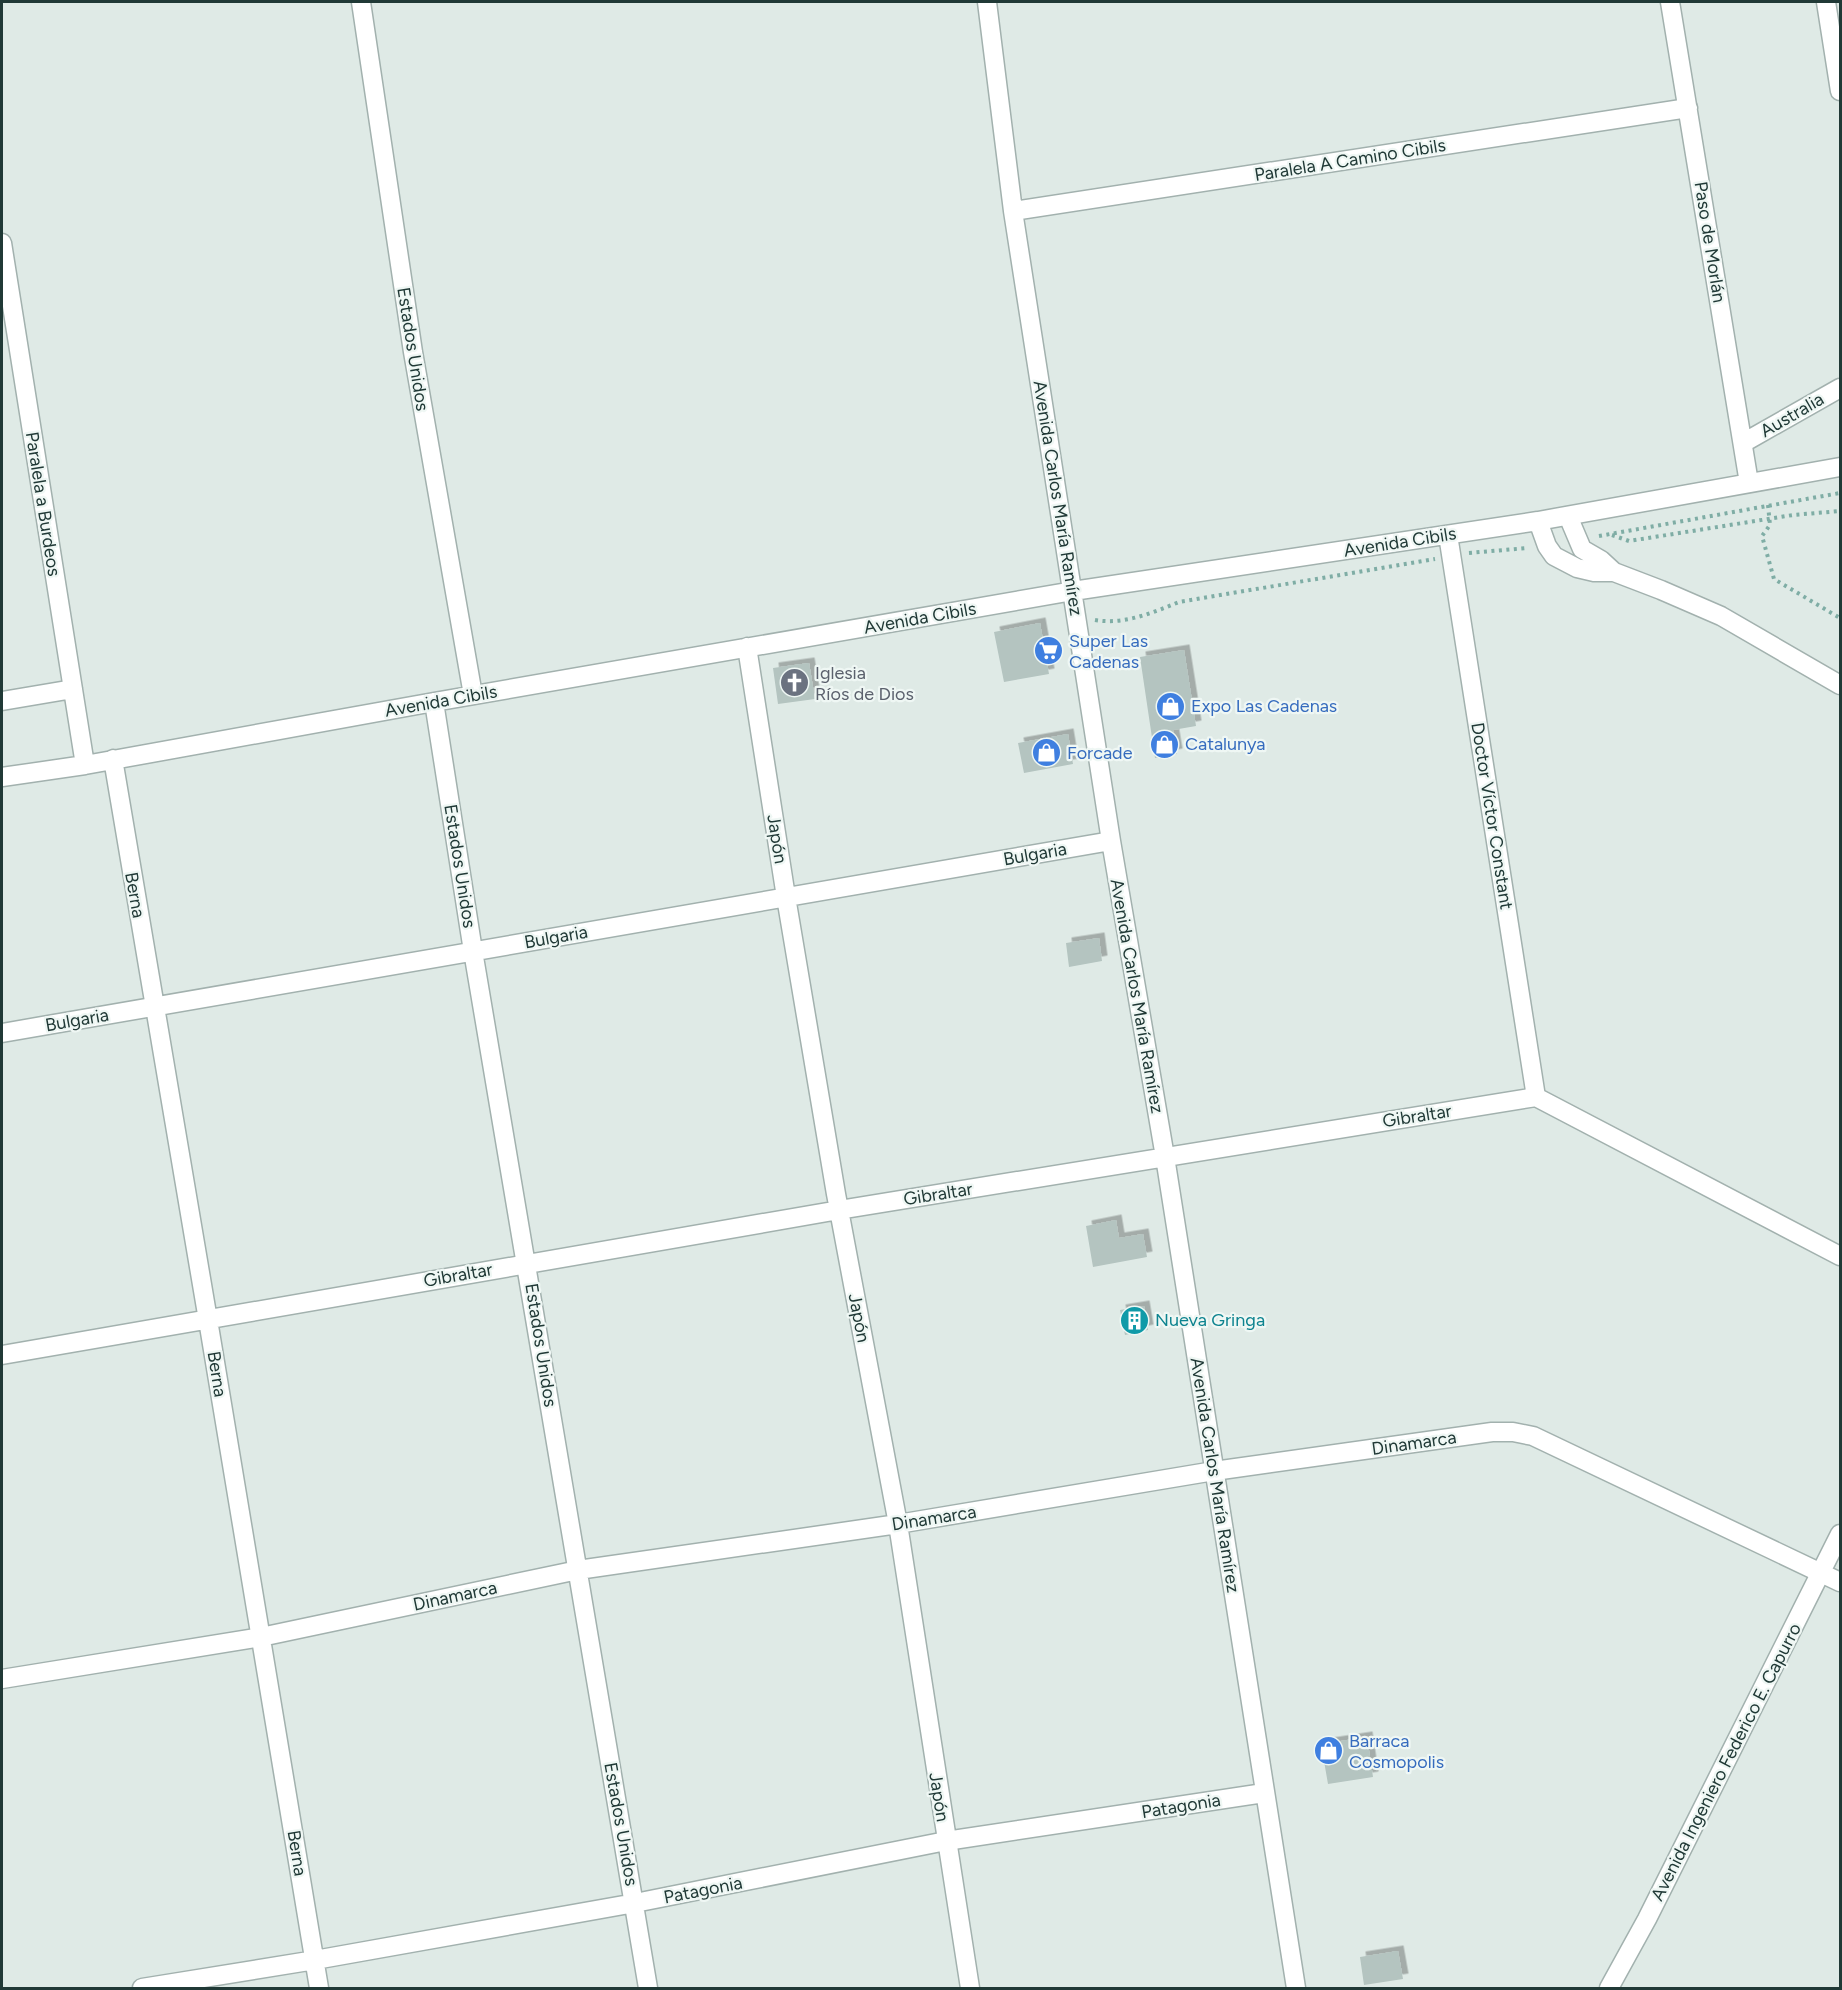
<svg xmlns="http://www.w3.org/2000/svg" width="1842" height="1990" font-family="Figtree,sans-serif">
<defs>
<filter id="shadow"><feDropShadow dx="5.5" dy="-5.5" stdDeviation="0" flood-color="#0004"/></filter>
</defs>
<rect width="100%" height="100%" fill="#dfeae6"/>
<!-- building -->
<path fill="#b4c4c0" filter="url(#shadow)" d="M 1040,623 L 1049,674 L 1004,682 L 994,632 Z
M 1184,650 L 1196,726 L 1173,730 L 1177,754 L 1155,758 L 1140,657 Z
M 809,663 L 815,699 L 778,704 L 773,668 Z
M 1068,734 L 1073,764 L 1024,773 L 1018,743 Z
M 1099,938 L 1102,961 L 1069,967 L 1066,943 Z
M 1116,1220 L 1119,1238 L 1143,1234 L 1147,1257 L 1093,1267 L 1086,1226 Z
M 1144,1306 L 1148,1330 L 1125,1335 L 1120,1310 Z
M 1367,1737 L 1373,1777 L 1328,1784 L 1321,1744 Z
M 1398,1951 L 1403,1979 L 1364,1985 L 1360,1957 Z"/>
<g fill="none" stroke-linecap="round" stroke-linejoin="round">
<defs>
<path id="minor" d="M 361,2 L 413,352 L 473,695
M 987,2 L 1013,211 L 1111,841 L 1165,1157 L 1296,1988
M 1670,2 L 1749,483
M 1826,2 L 1840,91
M 1013,211 L 1688,108
M 2,243 L 85,765
M 1743,443 L 1840,388
M 1568,516 L 1582,549 L 1601,560 L 1614,572
M 1538,521 L 1547,546 L 1554,556 L 1577,568 L 1594,572 L 1614,572 L 1661,590 L 1721,616 L 1840,685
M 1448,535 L 1536,1097
M 747,647 L 786,897 L 836,1194 L 898,1524 L 970,1988
M 2,701 L 73,689
M 434,702 L 473,951 L 648,1988
M 113,759 L 208,1320 L 319,1988
M 2,777 L 85,765 L 434,702 L 1073,591 L 1538,521 L 1840,467
M 2,1033 L 1111,841
M 2,1355 L 839,1210 L 1536,1097 L 1840,1256
M 2,1679 L 261,1637 L 578,1570 L 898,1524 L 1214,1471 L 1492,1432 L 1513,1432 L 1533,1436 L 1840,1582
M 142,1988 L 315,1960 L 635,1903 L 946,1841 L 1264,1793
M 1609,1988 L 1647,1919 L 1840,1534"/>
</defs>
<!-- minor casing -->
<use href="#minor" stroke="#a2b1ae" stroke-width="21"/>
<!-- path -->
<path stroke="#7fada5" stroke-width="4" stroke-dasharray="3 4.5" stroke-linecap="butt" d="M 1768,505 L 1770,525 L 1762,536 L 1774,579 L 1840,618
M 1612,535 L 1629,541 L 1793,515 L 1840,511
M 1599,536 L 1840,493
M 1469,553 L 1527,548
M 1095,620 C 1124,625 1152,613 1179,602 L 1435,559"/>
<!-- minor -->
<use href="#minor" stroke="#fff" stroke-width="18"/>
</g>
<!-- icons -->
<defs>
<symbol id="supermarket-disc" viewBox="-11 -11 22 22"><circle r="9.5" fill="#3f7fe0" stroke="#eff7f4"/><path d="M-6-5.5h2.5l.6 2H6L4.5 2H-2.5L-4.4-4H-6ZM-1.5 3.2a1.3 1.3 0 1 0 .1 0ZM3 3.2a1.3 1.3 0 1 0 .1 0Z" fill="#fff"/></symbol>
<symbol id="church-disc" viewBox="-11 -11 22 22"><circle r="9.5" fill="#6b7280" stroke="#eff7f4"/><path d="M-1.2-6h2.4v3.5h3.3v2.4h-3.3V6h-2.4V-.1h-3.3v-2.4h3.3Z" fill="#fff"/></symbol>
<symbol id="shop-disc" viewBox="-11 -11 22 22"><circle r="9.5" fill="#3f7fe0" stroke="#eff7f4"/><path d="M-5-2.5h2.3a2.7 3.5 0 0 1 5.4 0H5L5.5 6h-11ZM-1.5-2.5h3a1.5 2.3 0 0 0-3 0Z" fill="#fff"/></symbol>
<symbol id="building-disc" viewBox="-11 -11 22 22"><circle r="9.5" fill="#0f9aa8" stroke="#eff7f4"/><path d="M-4-6H4V6H1V3H-1V6H-4ZM-2.5-4.3h1.7v1.8h-1.7ZM.8-4.3h1.7v1.8H.8ZM-2.5-1h1.7V.8h-1.7ZM.8-1h1.7V.8H.8Z" fill="#fff"/></symbol>
</defs>
<g fill-rule="evenodd">
<use href="#supermarket-disc" x="1032" y="634" width="33" height="33"/>
<use href="#church-disc" x="778" y="666" width="33" height="33"/>
<use href="#shop-disc" x="1154" y="690" width="33" height="33"/>
<use href="#shop-disc" x="1148" y="728" width="33" height="33"/>
<use href="#shop-disc" x="1030" y="736" width="33" height="33"/>
<use href="#building-disc" x="1118" y="1304" width="33" height="33"/>
<use href="#shop-disc" x="1312" y="1734" width="33" height="33"/>
</g>
<g text-anchor="middle" stroke-width="4.5" stroke-linejoin="round" paint-order="stroke">
<!-- street labels -->
<g font-size="18" fill="#203936" stroke="#eff7f4">
<text transform="translate(1350 160) rotate(-9)" y="6">Paralela A Camino Cibils</text>
<text transform="translate(1710 242) rotate(81)" y="6">Paso de Morlán</text>
<text transform="translate(413 349) rotate(81)" y="6">Estados Unidos</text>
<text transform="translate(1792 415) rotate(-30)" y="6">Australia</text>
<text transform="translate(1058 498) rotate(81)" y="6">Avenida Carlos María Ramírez</text>
<text transform="translate(43 504) rotate(81)" y="6">Paralela a Burdeos</text>
<text transform="translate(1400 542) rotate(-9)" y="6">Avenida Cibils</text>
<text transform="translate(920 618) rotate(-10)" y="6">Avenida Cibils</text>
<text transform="translate(441 701) rotate(-10)" y="6">Avenida Cibils</text>
<text transform="translate(1492 816) rotate(81)" y="6">Doctor Víctor Constant</text>
<text transform="translate(777 839) rotate(81)" y="6">Japón</text>
<text transform="translate(1035 854) rotate(-10)" y="6">Bulgaria</text>
<text transform="translate(460 866) rotate(81)" y="6">Estados Unidos</text>
<text transform="translate(135 895) rotate(80)" y="6">Berna</text>
<text transform="translate(556 937) rotate(-10)" y="6">Bulgaria</text>
<text transform="translate(1137 996) rotate(80)" y="6">Avenida Carlos María Ramírez</text>
<text transform="translate(77 1020) rotate(-10)" y="6">Bulgaria</text>
<text transform="translate(1417 1116) rotate(-9)" y="6">Gibraltar</text>
<text transform="translate(938 1194) rotate(-9)" y="6">Gibraltar</text>
<text transform="translate(458 1275) rotate(-10)" y="6">Gibraltar</text>
<text transform="translate(859 1318) rotate(79)" y="6">Japón</text>
<text transform="translate(541 1345) rotate(81)" y="6">Estados Unidos</text>
<text transform="translate(217 1374) rotate(81)" y="6">Berna</text>
<text transform="translate(1414 1443) rotate(-8)" y="6">Dinamarca</text>
<text transform="translate(1215 1475) rotate(81)" y="6">Avenida Carlos María Ramírez</text>
<text transform="translate(934 1518) rotate(-9)" y="6">Dinamarca</text>
<text transform="translate(455 1596) rotate(-12)" y="6">Dinamarca</text>
<text transform="translate(1726 1762) rotate(-63)" y="6">Avenida Ingeniero Federico E. Capurro</text>
<text transform="translate(939 1797) rotate(81)" y="6">Japón</text>
<text transform="translate(1181 1806) rotate(-9)" y="6">Patagonia</text>
<text transform="translate(621 1824) rotate(80)" y="6">Estados Unidos</text>
<text transform="translate(297 1853) rotate(81)" y="6">Berna</text>
<text transform="translate(703 1890) rotate(-11)" y="6">Patagonia</text>
</g>
<!-- shop labels -->
<g font-size="18" fill="#366cbe" stroke="#eff7f4" text-anchor="start">
<text x="1069" y="647">Super Las<tspan x="1069" dy="21">Cadenas</tspan></text>
<text x="1191" y="712">Expo Las Cadenas</text>
<text x="1185" y="750">Catalunya</text>
<text x="1067" y="759">Forcade</text>
<text x="1349" y="1747">Barraca<tspan x="1349" dy="21">Cosmopolis</tspan></text>
</g>
<!-- worship labels -->
<g font-size="18" fill="#5b616d" stroke="#eff7f4" text-anchor="start">
<text x="815" y="679">Iglesia<tspan x="815" dy="21">Ríos de Dios</tspan></text>
</g>
<!-- culture labels -->
<g font-size="18" fill="#0d838f" stroke="#eff7f4" text-anchor="start">
<text x="1155" y="1326">Nueva Gringa</text>
</g>
</g>
<!-- border -->
<rect width="1842" height="1990" fill="none" stroke="#203936" stroke-width="6"/>
</svg>
